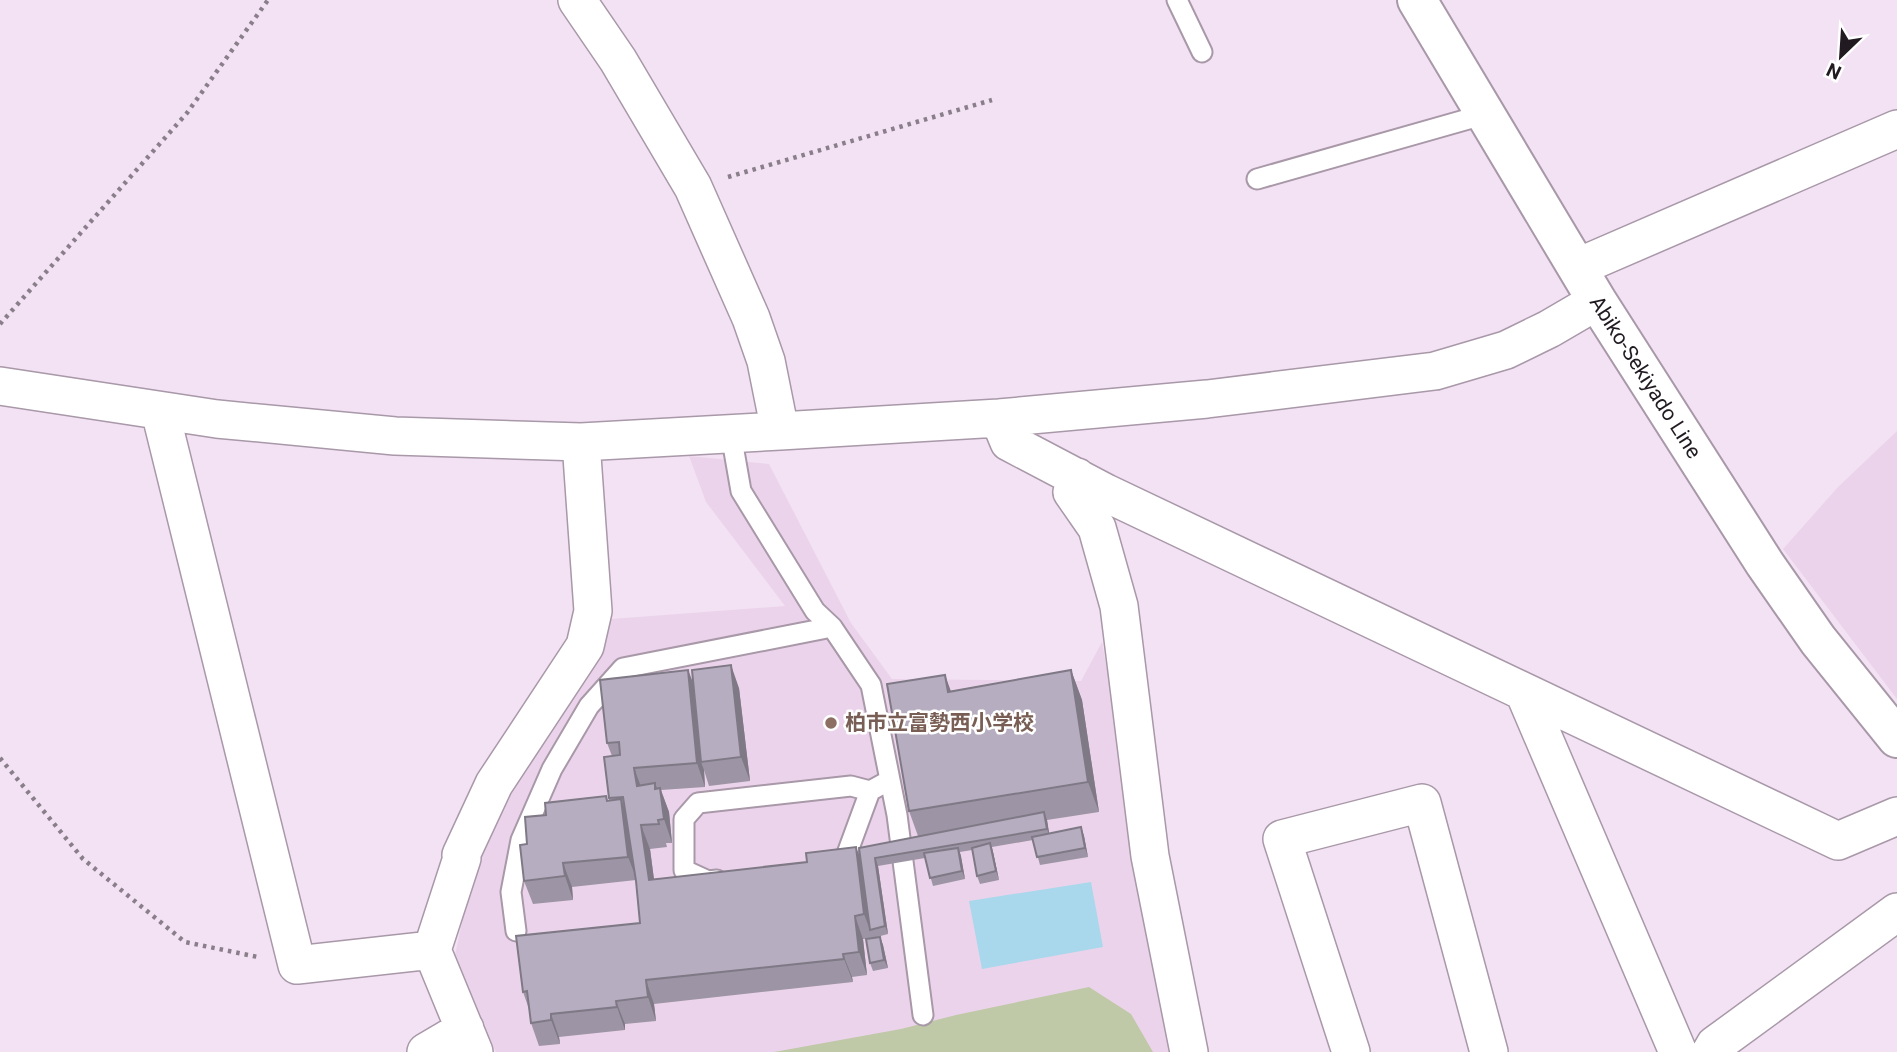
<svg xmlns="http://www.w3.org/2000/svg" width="1897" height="1052" font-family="Roboto,'Noto Sans JP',sans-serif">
<rect width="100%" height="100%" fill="#f3e2f4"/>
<!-- built -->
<path fill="#ebd4eb" d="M 1897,431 L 1897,699 L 1783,549 L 1838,487 Z
M 689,456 L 769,464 L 851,623 L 892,679 L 1081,681 L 1102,642 L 1128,785 L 1185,1052 L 496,1052 L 460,985 L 455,955 L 473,871 L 515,765 L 607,637 L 611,619 L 785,606 L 706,502 Z"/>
<!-- green -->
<path fill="#bfc8a7" d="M 1089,987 L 1131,1014 L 1153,1052 L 774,1052 L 901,1029 L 956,1015 Z"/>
<!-- water -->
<path fill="#a9d7eb" d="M 1091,882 L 1103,947 L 982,969 L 969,901 Z"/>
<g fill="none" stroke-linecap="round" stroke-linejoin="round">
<defs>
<path id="service" d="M 1177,0 L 1202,52
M 1257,179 L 1486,114
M 731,434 L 741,491 L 815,611 L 832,627 L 871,685 L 897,815 L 923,1015
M 833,861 L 845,859 L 870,791 L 890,780
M 717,880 L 708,881 L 684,870 L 684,819 L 698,803 L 851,786 L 870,791
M 516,931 L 511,892 L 521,840 L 552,769 L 589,706 L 623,668 L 832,627"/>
<path id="minor" d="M 577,0 L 618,60 L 693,187 L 751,318 L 766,361 L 780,431
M 1578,267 L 1897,129
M 0,386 L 217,419 L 395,436 L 581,442 L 780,431 L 999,418 L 1207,399 L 1435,371 L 1506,350 L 1549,329 L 1597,301
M 160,411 L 297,965 L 432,950
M 999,418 L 1009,442 L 1106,493 L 1838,841 L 1897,816
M 1077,477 L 1072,492 L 1097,528 L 1119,606 L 1150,856 L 1189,1052
M 1524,692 L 1678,1052
M 426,1052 L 465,1029
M 474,1052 L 432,950 L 462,858 L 461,855 L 494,784 L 585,646 L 593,611 L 581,442
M 1351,1052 L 1282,839 L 1422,803 L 1489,1052
M 1711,1052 L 1715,1045 L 1897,912"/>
<g id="primary">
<path id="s1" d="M 1417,0 L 1597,301 L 1765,564 L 1818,640 L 1897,738"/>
</g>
</defs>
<!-- service casing -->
<use href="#service" stroke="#a898a8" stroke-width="23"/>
<!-- minor casing -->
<use href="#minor" stroke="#a898a8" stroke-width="40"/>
<!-- primary casing -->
<use href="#primary" stroke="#a898a8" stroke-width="42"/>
<!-- path -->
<path stroke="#8a7e8a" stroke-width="4.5" stroke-dasharray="3.5 5" stroke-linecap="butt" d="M 728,177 L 992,100
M 0,324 L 187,113 L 268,0
M 0,758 L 83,859 L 185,942 L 258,957"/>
<!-- service -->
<use href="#service" stroke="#fff" stroke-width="19"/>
<!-- minor -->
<use href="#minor" stroke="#fff" stroke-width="37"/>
<!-- primary -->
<use href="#primary" stroke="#fff" stroke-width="38"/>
</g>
<!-- wall -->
<path fill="#9d95a5" d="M 688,670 L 693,682 L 739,688 L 750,781 L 709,786 L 704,770 L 705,787 L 661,790 L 669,812 L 672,843 L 666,843 L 667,847 L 650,849 L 654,879 L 861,860 L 918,836 L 909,811 L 951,691 L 1071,670 L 1082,700 L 1099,812 L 1047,820 L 1049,834 L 1081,827 L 1084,836 L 1088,857 L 1040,865 L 1033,840 L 992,847 L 999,880 L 980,884 L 977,876 L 972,850 L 960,852 L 965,879 L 933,886 L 925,858 L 878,866 L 888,934 L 873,938 L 863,939 L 867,975 L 852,977 L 853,982 L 654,1004 L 656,1021 L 625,1024 L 625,1030 L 559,1037 L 560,1044 L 539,1046 L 531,1023 L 529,1009 L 523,992 L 640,923 L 636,880 L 572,887 L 573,900 L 533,904 L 524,881 L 527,844 L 546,815 L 609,800 L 612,756 L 607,743 Z
M 880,937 L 883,945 L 888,968 L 873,971 L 870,963 Z"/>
<!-- shaded-wall -->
<path fill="#7f7986" d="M 731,665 L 739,688 L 750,781 L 741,757 Z
M 688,670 L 697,694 L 701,762 L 704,770 L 705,787 L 697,763 Z
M 1071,670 L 1082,700 L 1099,812 L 1088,782 Z
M 945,675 L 956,705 L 948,692 Z
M 634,768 L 643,792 L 637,786 Z
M 655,783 L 662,801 L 660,788 L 669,812 L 672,843 L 664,819 L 655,789 Z
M 621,799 L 630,822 L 637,880 L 628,857 Z
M 1044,812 L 1047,820 L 1050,838 L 1047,829 Z
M 641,825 L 650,849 L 657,903 L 649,880 Z
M 1081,827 L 1084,836 L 1088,857 L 1085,848 Z
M 990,843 L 993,852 L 999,880 L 996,871 Z
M 856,847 L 865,870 L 870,930 L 864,914 Z
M 958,848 L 961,856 L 965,879 L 962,871 Z
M 875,858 L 878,866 L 888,934 L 885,926 Z
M 563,863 L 572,887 L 573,900 L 565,876 Z
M 855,916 L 863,939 L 867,975 L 859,952 Z
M 880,937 L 883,945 L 888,968 L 884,960 Z
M 843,954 L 852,977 L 853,982 L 844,959 Z
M 646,980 L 654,1004 L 656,1021 L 648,997 Z
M 616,1001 L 625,1024 L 625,1030 L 617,1007 Z
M 551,1014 L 559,1037 L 560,1044 L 551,1020 Z"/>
<!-- building -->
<path fill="#b6adc0" stroke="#7f7986" stroke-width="2" d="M 731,665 L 741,757 L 701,762 L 692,670 Z
M 688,670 L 697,763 L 634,768 L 637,786 L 655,783 L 655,789 L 660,788 L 664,819 L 658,820 L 659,824 L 641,825 L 649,880 L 807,862 L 806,853 L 856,847 L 864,914 L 855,916 L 859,952 L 843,954 L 844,959 L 646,980 L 648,997 L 616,1001 L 617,1007 L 551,1014 L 551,1020 L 531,1023 L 527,991 L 523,992 L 516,936 L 640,923 L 636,881 L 623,797 L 609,798 L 604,757 L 620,755 L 619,742 L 607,743 L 600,680 Z
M 1071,670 L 1088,782 L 909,811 L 887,684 L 945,675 L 948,692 Z
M 606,796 L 607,801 L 621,799 L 628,857 L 563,863 L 565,876 L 524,881 L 520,845 L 527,844 L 525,817 L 546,815 L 545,803 Z
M 1044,812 L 1047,829 L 875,858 L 885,926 L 870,930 L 859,848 Z
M 1081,827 L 1085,848 L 1037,857 L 1032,837 Z
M 990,843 L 996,871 L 977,876 L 972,848 Z
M 958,848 L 962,871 L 930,878 L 924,853 Z
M 880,937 L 884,960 L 870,963 L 866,939 Z"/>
<!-- markers -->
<circle fill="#8d6e63" stroke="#fff" stroke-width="2.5" cx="831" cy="723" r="7"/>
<g text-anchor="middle" stroke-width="5" stroke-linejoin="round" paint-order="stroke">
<!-- street labels -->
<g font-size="21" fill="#211b21" stroke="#fff">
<text dy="7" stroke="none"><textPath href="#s1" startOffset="441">Abiko-Sekiyado Line</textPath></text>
</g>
<!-- education labels -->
<g font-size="21" font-weight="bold" fill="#785e54" stroke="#fff" text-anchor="start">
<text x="845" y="730">柏市立富勢西小学校</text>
</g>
</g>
<!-- north arrow -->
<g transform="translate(1841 56) rotate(205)" stroke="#ffffff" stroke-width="5" paint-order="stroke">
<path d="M0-5L12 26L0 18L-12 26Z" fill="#211b21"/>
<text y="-10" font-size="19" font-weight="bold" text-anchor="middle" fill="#211b21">N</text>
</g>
</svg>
